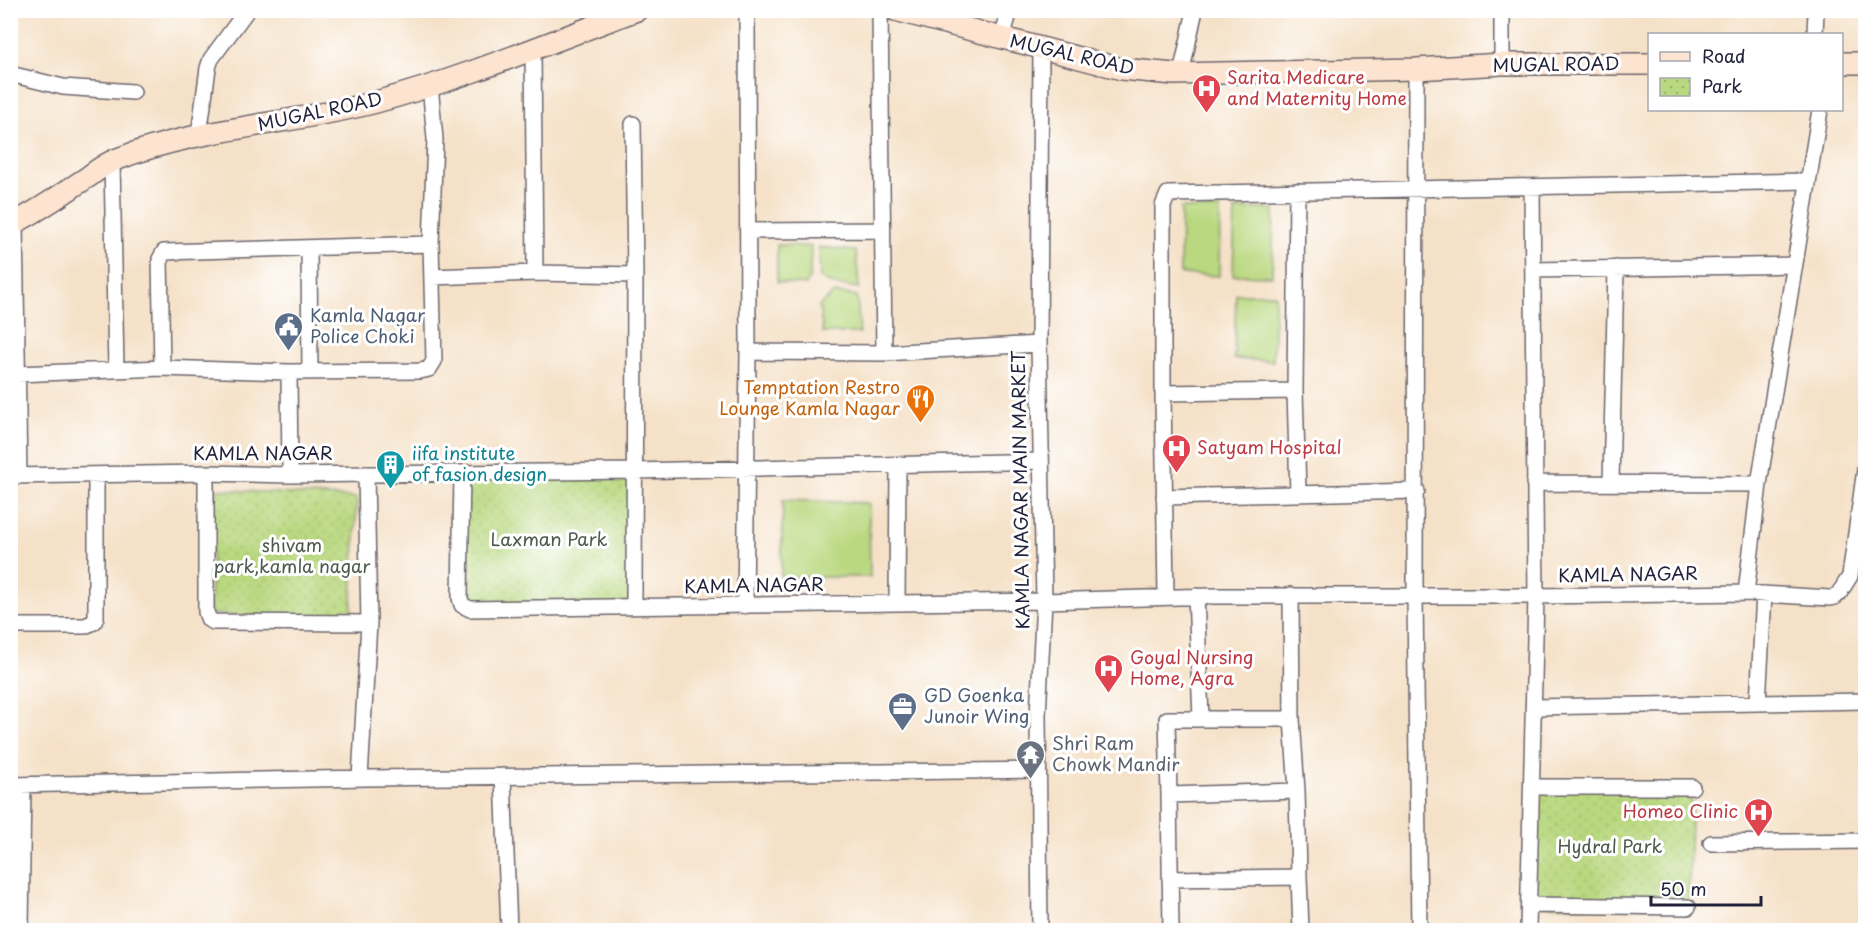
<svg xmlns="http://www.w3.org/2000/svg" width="1876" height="941" font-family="'Playpen Sans',sans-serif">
<defs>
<pattern id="park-dots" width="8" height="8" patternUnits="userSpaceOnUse" patternTransform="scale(1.5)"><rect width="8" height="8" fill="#b9d87f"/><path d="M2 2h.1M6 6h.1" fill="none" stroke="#9fb96f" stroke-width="1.8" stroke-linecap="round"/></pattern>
</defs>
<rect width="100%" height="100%" fill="#fff"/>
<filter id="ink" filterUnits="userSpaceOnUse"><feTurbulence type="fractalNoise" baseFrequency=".0167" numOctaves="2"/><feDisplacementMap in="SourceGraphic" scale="12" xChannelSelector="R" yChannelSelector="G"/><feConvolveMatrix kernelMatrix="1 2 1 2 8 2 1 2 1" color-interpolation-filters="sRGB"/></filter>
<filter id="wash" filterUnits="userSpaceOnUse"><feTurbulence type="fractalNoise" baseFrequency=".008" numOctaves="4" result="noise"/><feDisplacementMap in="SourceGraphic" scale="24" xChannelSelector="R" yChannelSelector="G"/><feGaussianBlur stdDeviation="1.35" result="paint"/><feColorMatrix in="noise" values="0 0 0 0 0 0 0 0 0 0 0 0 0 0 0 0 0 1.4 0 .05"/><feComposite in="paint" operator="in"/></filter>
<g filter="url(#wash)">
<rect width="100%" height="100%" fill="#f5e1c7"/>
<!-- grass -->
<path fill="#b9d87f" stroke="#6e7d5d" stroke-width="1.5" d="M 1181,208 L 1220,209 L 1219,276 L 1180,274 Z
M 1235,209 L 1274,209 L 1272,276 L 1233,275 Z
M 777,245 L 811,246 L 810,276 L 806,285 L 777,282 Z
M 819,247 L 856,251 L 859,288 L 834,285 L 820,278 Z
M 834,293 L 857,296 L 860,333 L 823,333 L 819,306 Z
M 1236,294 L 1275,294 L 1273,361 L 1234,359 Z
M 783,500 L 869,503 L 870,577 L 781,577 Z"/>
<!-- park -->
<path fill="url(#park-dots)" stroke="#6e7d5d" stroke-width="1.5" d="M 634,471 L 634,607 L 467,609 L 462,474 Z
M 213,489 L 357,498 L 351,620 L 210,614 Z
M 1532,787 L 1692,787 L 1688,907 L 1529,905 Z"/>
</g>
<g filter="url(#ink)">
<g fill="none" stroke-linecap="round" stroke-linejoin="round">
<defs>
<path id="street" d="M 880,10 L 884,353
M 1815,34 L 1816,10
M 1002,38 L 1010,10
M 533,48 L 535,273
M 1502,64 L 1502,10
M 1416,69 L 1415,597 L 1419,930
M 10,74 L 63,87 L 133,92
M 1181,74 L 1195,10
M 633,124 L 635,275
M 199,135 L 208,68 L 211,59 L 247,10
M 112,161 L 116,370
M 1297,191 L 1295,391 L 1298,493
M 15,223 L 19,476
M 748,231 L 882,230
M 309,249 L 310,372
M 1533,270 L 1794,265
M 432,277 L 535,273 L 635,275 L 634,607
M 748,352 L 884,353 L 1039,344
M 162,368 L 160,259 L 164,252 L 431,244
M 289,372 L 290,475
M 17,374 L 162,368 L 289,372 L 420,371 L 429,369 L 434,361 L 431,244 L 435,139 L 430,85
M 1163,393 L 1295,391
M 206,473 L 206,612 L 209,620 L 214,622 L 369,623
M 462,474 L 460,598 L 462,605 L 470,609 L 1044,601 L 1212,596 L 1536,596 L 1746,593 L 1830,598 L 1835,597 L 1840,592 L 1850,576 L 1866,462
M 10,476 L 206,473 L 290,475 L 634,471 L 1041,461
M 1534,483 L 1759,484
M 1611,483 L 1616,268
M 1164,497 L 1417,491
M 1746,593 L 1759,484 L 1820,110
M 1291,595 L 1292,719 L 1297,791 L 1299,877
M 1196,596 L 1201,718
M 1166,597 L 1163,393 L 1163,206 L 1168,194 L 1808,181
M 897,603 L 898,465
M 745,606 L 748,352 L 747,10
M 10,626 L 85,626 L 94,622 L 96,617 L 96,475
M 1758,703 L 1764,594
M 1533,707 L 1866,701
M 503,776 L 509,930
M 360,778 L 369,623 L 366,474
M 10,785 L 368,778 L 1038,770
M 1532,787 L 1692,787
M 1169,795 L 1167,719 L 1292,719
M 1711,843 L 1866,841
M 1171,879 L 1299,877 L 1301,930
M 1529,905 L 1688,907
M 21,930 L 23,785
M 1040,930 L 1038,715 L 1044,601 L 1039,344 L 1041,49
M 1171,930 L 1169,795 L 1297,791
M 1528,930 L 1536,596 L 1532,188"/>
<path id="secondary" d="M 895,10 L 1122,69 L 1174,74 L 1416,69 L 1502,64 L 1650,64
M 1842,63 L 1866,63
M 10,225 C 38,212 63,193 88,177 C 96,171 105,164 115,160 C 198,127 289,125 376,102 C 465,78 550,42 637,10"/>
</defs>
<!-- street casing -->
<use href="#street" stroke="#6c656c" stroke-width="18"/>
<!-- secondary casing -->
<use href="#secondary" stroke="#6c656c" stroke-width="24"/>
<!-- street -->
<use href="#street" stroke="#fff" stroke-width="15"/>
<!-- secondary -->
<use href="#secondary" stroke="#fde4d0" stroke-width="21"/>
</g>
</g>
<!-- icons -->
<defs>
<symbol id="hospital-pin" viewBox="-11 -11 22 30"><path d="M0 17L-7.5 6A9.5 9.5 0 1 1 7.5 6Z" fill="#e0444e" stroke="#fff"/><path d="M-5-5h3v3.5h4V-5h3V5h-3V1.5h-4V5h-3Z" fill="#fff"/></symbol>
<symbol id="civic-pin" viewBox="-11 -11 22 30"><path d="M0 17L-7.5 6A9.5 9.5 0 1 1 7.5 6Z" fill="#5c6f8a" stroke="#fff"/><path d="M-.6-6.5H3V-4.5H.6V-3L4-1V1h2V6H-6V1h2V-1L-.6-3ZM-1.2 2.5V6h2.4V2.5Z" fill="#fff"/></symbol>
<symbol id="restaurant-pin" viewBox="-11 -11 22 30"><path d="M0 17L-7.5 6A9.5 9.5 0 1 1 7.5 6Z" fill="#e8710a" stroke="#fff"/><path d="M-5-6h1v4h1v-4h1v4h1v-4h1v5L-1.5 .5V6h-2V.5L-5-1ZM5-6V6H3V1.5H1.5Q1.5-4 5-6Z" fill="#fff"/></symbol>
<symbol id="building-pin" viewBox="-11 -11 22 30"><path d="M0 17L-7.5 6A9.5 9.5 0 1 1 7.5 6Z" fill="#0f9aa8" stroke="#fff"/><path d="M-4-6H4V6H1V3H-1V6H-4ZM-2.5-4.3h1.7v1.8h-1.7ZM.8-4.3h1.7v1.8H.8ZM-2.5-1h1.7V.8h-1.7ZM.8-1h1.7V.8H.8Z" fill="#fff"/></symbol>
<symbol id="office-pin" viewBox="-11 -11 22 30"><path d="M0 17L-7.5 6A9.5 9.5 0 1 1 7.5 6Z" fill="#5c6f8a" stroke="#fff"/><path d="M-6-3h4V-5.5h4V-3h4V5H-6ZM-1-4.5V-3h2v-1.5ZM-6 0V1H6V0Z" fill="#fff"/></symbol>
<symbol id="temple-pin" viewBox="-11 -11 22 30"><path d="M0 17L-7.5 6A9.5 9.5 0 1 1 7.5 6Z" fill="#6b7280" stroke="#fff"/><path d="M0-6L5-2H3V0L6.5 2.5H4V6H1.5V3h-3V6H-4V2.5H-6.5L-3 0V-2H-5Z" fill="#fff"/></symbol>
</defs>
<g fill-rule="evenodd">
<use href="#hospital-pin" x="1190" y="72" width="33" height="45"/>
<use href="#civic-pin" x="272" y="310" width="33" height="45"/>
<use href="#restaurant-pin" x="904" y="382" width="33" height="45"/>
<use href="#hospital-pin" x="1160" y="432" width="33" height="45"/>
<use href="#building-pin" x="374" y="448" width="33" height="45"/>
<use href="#hospital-pin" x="1092" y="652" width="33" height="45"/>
<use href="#office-pin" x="886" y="690" width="33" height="45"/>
<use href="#temple-pin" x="1014" y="738" width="33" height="45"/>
<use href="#hospital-pin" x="1742" y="796" width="33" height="45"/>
</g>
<g text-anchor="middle" stroke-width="6" stroke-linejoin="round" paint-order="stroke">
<!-- street labels -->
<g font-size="18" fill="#22223b" stroke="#fff">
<text transform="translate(1072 55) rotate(13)" y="6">MUGAL ROAD</text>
<text transform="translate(1556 65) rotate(-1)" y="6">MUGAL ROAD</text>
<text transform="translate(320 112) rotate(-12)" y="6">MUGAL ROAD</text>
<text x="263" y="460">KAMLA NAGAR</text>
<text transform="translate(1021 490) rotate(-91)" y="6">KAMLA NAGAR MAIN MARKET</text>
<text transform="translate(1628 575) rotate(-1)" y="6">KAMLA NAGAR</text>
<text transform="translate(754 586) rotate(-1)" y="6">KAMLA NAGAR</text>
</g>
<!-- health labels -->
<g font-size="18" fill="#be3a42" stroke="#fff" text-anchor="start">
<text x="1227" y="84">Sarita Medicare<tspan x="1227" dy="21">and Maternity Home</tspan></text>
<text x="1197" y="454">Satyam Hospital</text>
<text x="1130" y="664">Goyal Nursing<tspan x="1130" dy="21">Home, Agra</tspan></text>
<text x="1738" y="818" text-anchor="end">Homeo Clinic</text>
</g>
<!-- service labels -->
<g font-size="18" fill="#4e5e75" stroke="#fff" text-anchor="start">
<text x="310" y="322">Kamla Nagar<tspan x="310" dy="21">Police Choki</tspan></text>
<text x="924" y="702">GD Goenka<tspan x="924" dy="21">Junoir Wing</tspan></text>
</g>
<!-- food labels -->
<g font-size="18" fill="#c56008" stroke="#fff" text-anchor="end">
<text x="900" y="394">Temptation Restro<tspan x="900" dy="21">Lounge Kamla Nagar</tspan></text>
</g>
<!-- culture labels -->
<g font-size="18" fill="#0d838f" stroke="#fff" text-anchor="start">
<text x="412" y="460">iifa institute<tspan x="412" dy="21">of fasion design</tspan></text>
</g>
<!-- park labels -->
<g font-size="18" fill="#4f594f" stroke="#fff">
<text x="549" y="546">Laxman Park</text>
<text x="292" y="552">shivam<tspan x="292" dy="21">park,kamla nagar</tspan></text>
<text x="1610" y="853">Hydral Park</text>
</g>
<!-- worship labels -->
<g font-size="18" fill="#5b616d" stroke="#fff" text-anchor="start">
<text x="1052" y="750">Shri Ram<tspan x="1052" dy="21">Chowk Mandir</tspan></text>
</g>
</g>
<!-- margin -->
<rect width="1876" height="941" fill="none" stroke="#fff" stroke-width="36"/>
<!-- legend -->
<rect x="1648" y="33" width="195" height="78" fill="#ffffff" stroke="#a7a7b1" stroke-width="1.5"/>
<rect x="1660" y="52" width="30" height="9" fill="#fde4d0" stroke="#a7a7b1" stroke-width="1.5"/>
<text x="1702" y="63" font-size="18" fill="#22223b">Road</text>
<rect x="1660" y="78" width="30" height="18" fill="url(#park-dots)" stroke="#a7a7b1" stroke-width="1.5"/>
<text x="1702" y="93" font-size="18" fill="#22223b">Park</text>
<!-- scale -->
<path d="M1651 896v9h110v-9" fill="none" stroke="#22223b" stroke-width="3"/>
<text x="1660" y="896" font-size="18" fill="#22223b" stroke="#ffffff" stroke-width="4.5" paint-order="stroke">50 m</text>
</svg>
